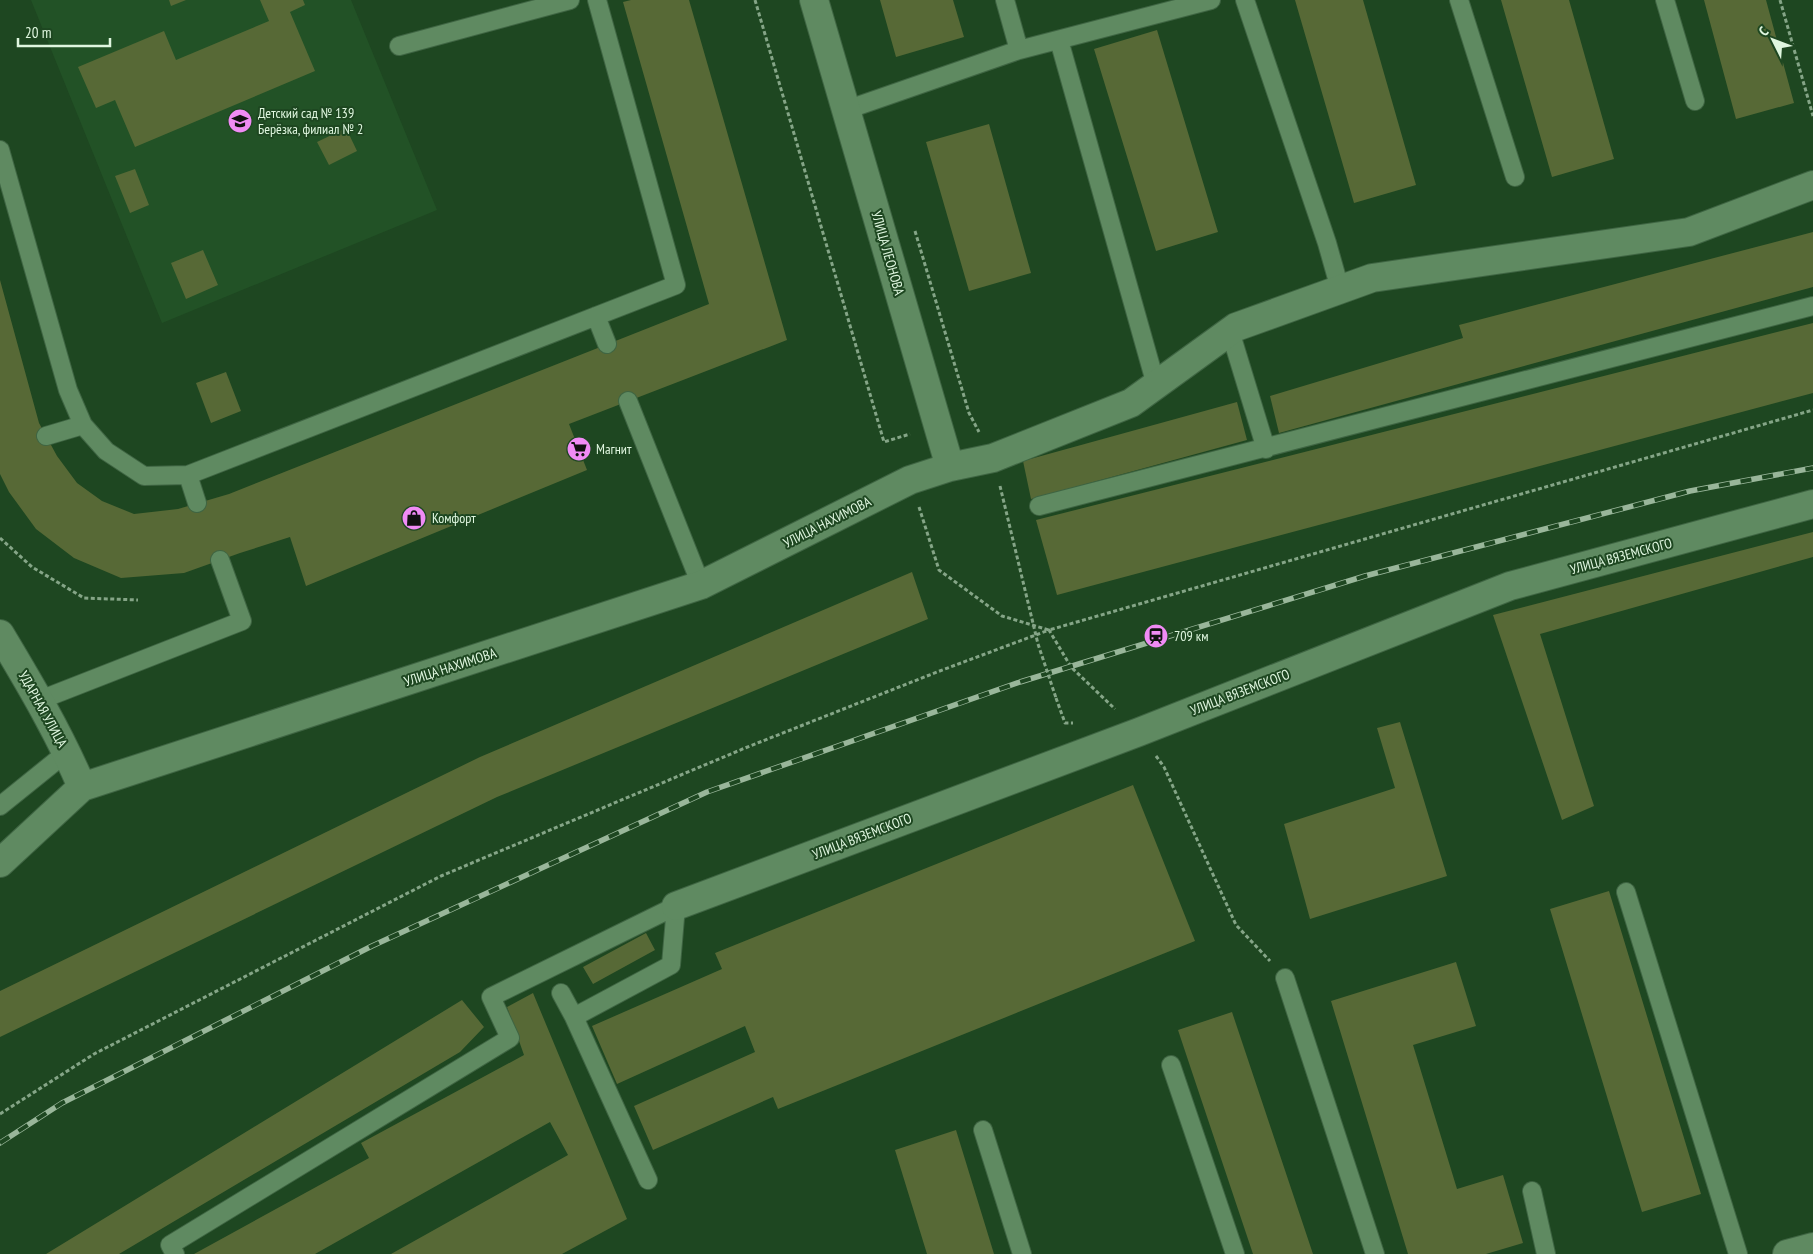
<svg xmlns="http://www.w3.org/2000/svg" width="1813" height="1254" font-family="'PT Sans Narrow',sans-serif">
<rect width="100%" height="100%" fill="#1e4721"/>
<!-- built -->
<path fill="#225226" d="M 31,0 L 351,0 L 437,210 L 162,323 Z"/>
<!-- building -->
<path fill="#576936" d="M 169,0 L 186,0 L 171,6 Z
M 260,0 L 303,0 L 305,5 L 290,12 L 315,71 L 135,147 L 115,100 L 96,108 L 78,67 L 164,31 L 176,60 L 269,21 Z
M 631,0 L 689,0 L 787,340 L 569,424 L 587,470 L 306,586 L 290,537 L 240,553 L 184,573 L 121,578 L 74,558 L 36,529 L 9,492 L 0,474 L 0,280 L 39,423 L 57,456 L 77,483 L 102,501 L 134,514 L 178,509 L 229,494 L 709,304 L 623,2 Z
M 880,0 L 953,0 L 964,37 L 896,57 Z
M 1295,0 L 1363,0 L 1416,185 L 1354,203 Z
M 1501,0 L 1569,0 L 1614,159 L 1552,177 Z
M 1704,0 L 1766,0 L 1794,103 L 1736,119 Z
M 1157,30 L 1218,232 L 1156,251 L 1094,49 Z
M 989,124 L 1031,273 L 969,291 L 926,142 Z
M 346,128 L 357,151 L 329,165 L 317,142 Z
M 135,169 L 149,205 L 130,213 L 115,176 Z
M 1813,232 L 1813,287 L 1279,433 L 1270,396 L 1463,338 L 1459,325 Z
M 203,250 L 218,285 L 186,299 L 171,263 Z
M 1813,323 L 1813,393 L 1057,595 L 1036,520 Z
M 226,372 L 241,411 L 211,423 L 196,383 Z
M 1237,402 L 1247,440 L 1031,499 L 1023,461 Z
M 1813,532 L 1813,557 L 1540,634 L 1594,806 L 1562,820 L 1493,615 Z
M 912,572 L 928,619 L 497,797 L 0,1037 L 0,991 L 480,757 Z
M 1400,722 L 1447,876 L 1310,919 L 1284,824 L 1395,788 L 1377,728 Z
M 1133,785 L 1195,941 L 778,1109 L 773,1097 L 653,1150 L 634,1106 L 755,1052 L 745,1026 L 617,1084 L 592,1026 L 722,969 L 715,953 Z
M 1609,891 L 1701,1194 L 1642,1212 L 1550,909 Z
M 646,933 L 655,950 L 593,984 L 583,967 Z
M 1456,962 L 1476,1026 L 1413,1045 L 1457,1189 L 1503,1175 L 1523,1243 L 1486,1254 L 1408,1254 L 1331,1001 Z
M 533,993 L 627,1219 L 562,1254 L 391,1254 L 568,1155 L 550,1122 L 315,1254 L 194,1254 L 369,1158 L 361,1143 L 524,1055 L 507,1007 Z
M 462,1000 L 484,1027 L 460,1052 L 119,1254 L 46,1254 Z
M 1232,1012 L 1313,1254 L 1253,1254 L 1193,1075 L 1178,1030 Z
M 956,1130 L 994,1254 L 927,1254 L 895,1150 Z"/>
<g fill="none" stroke-linecap="round" stroke-linejoin="round">
<defs>
<path id="lane" d="M 1245,0 L 1327,243 L 1340,289
M 1459,0 L 1515,177
M 1665,0 L 1695,101
M 1059,40 L 1156,385
M 399,46 L 570,0
M 1019,50 L 1211,0
M 846,110 L 1019,50 L 1005,0
M 0,150 L 68,390 L 83,425 L 106,451 L 144,476 L 188,475 L 676,285 L 597,0
M 596,316 L 607,344
M 1230,331 L 1266,449
M 628,401 L 701,585
M 46,436 L 83,425
M 188,475 L 197,503
M 1039,506 L 1813,306
M 40,700 L 242,621 L 220,560
M 0,806 L 67,752
M 1626,892 L 1738,1254
M 1285,978 L 1375,1254
M 561,993 L 574,1017
M 1171,1065 L 1235,1254
M 983,1130 L 1022,1254
M 648,1180 L 574,1017 L 671,965 L 676,906
M 1532,1191 L 1546,1254
M 175,1254 L 170,1245 L 510,1038 L 491,997 L 676,906"/>
<path id="street" d="M 950,467 L 993,458 L 1131,403 L 1236,327 L 1372,278 L 1689,232 L 1813,185
M 0,634 C 30,684 59,733 82,787
M 0,863 L 82,787 L 701,585 L 910,480 L 950,467 L 814,0
M 676,906 L 1139,732 L 1510,586 L 1813,504
M 1787,1254 L 1813,1247"/>
</defs>
<!-- lane casing -->
<use href="#lane" stroke="#3f6543" stroke-width="20"/>
<!-- street casing -->
<use href="#street" stroke="#3f6543" stroke-width="30"/>
<!-- path -->
<path stroke="#85a587" stroke-width="3" stroke-dasharray="4 2.5" stroke-linecap="butt" d="M 755,0 L 884,442 L 910,434
M 1780,0 L 1813,116
M 915,231 L 969,413 L 979,432
M 1000,486 L 1038,644
M 919,507 L 939,570 L 1002,616 L 1049,630 L 1813,410
M 0,538 L 32,567 L 84,598 L 138,600
M 1056,698 L 1065,723 L 1073,723
M 1156,756 L 1164,767 L 1236,925 L 1270,961
M 0,1114 L 94,1054 L 441,876 L 745,748 L 937,672 L 1049,630 L 1071,667 L 1115,709"/>
<!-- lane -->
<use href="#lane" stroke="#5f8a61" stroke-width="18"/>
<!-- street -->
<use href="#street" stroke="#5f8a61" stroke-width="28"/>
<defs>
<path id="rail" d="M 0,1143 L 62,1103 L 372,946 L 707,792 L 1020,682 L 1365,576 L 1690,491 L 1813,468"/>
</defs>
<!-- rail casing -->
<use href="#rail" stroke="#99b69a" stroke-width="5.5"/>
<!-- rail -->
<use href="#rail" stroke="#1e4721" stroke-width="4" stroke-dasharray="11" stroke-linecap="butt"/>
<!-- path-bridge -->
<path stroke="#85a587" stroke-width="3" stroke-dasharray="4 2.5" stroke-linecap="butt" d="M 1038,644 L 1056,698"/>
</g>
<!-- icons -->
<defs>
<symbol id="school-disc" viewBox="-11 -11 22 22"><circle r="9.5" fill="#f08bf5" stroke="#1e4721"/><path d="M0-5L7-2L0 1L-7-2ZM-4 1L0 2.5L4 1V4Q0 6-4 4Z" fill="#111"/></symbol>
<symbol id="supermarket-disc" viewBox="-11 -11 22 22"><circle r="9.5" fill="#f08bf5" stroke="#1e4721"/><path d="M-6-5.5h2.5l.6 2H6L4.5 2H-2.5L-4.4-4H-6ZM-1.5 3.2a1.3 1.3 0 1 0 .1 0ZM3 3.2a1.3 1.3 0 1 0 .1 0Z" fill="#111"/></symbol>
<symbol id="shop-disc" viewBox="-11 -11 22 22"><circle r="9.5" fill="#f08bf5" stroke="#1e4721"/><path d="M-5-2.5h2.3a2.7 3.5 0 0 1 5.4 0H5L5.5 6h-11ZM-1.5-2.5h3a1.5 2.3 0 0 0-3 0Z" fill="#111"/></symbol>
<symbol id="station-disc" viewBox="-11 -11 22 22"><circle r="9.5" fill="#f08bf5" stroke="#1e4721"/><path d="M-3-6H3Q5-6 5-4V2Q5 4 3 4L4.5 6H3L1.5 4h-3L-3 6H-4.5L-3 4Q-5 4-5 2V-4Q-5-6-3-6ZM-3.5-4v3h7v-3ZM-3.5 1v1.5H-2V1ZM2 1v1.5H3.5V1Z" fill="#111"/></symbol>
</defs>
<g fill-rule="evenodd">
<use href="#school-disc" x="226" y="107" width="28" height="28"/>
<use href="#supermarket-disc" x="565" y="435" width="28" height="28"/>
<use href="#shop-disc" x="400" y="504" width="28" height="28"/>
<use href="#station-disc" x="1142" y="622" width="28" height="28"/>
</g>
<g text-anchor="middle" stroke-width="4" stroke-linejoin="round" paint-order="stroke">
<!-- poi labels -->
<g font-size="14" fill="#dff6df" stroke="#1e4721" text-anchor="start">
<text x="258" y="118">Детский сад № 139<tspan x="258" dy="16">Берёзка, филиал № 2</tspan></text>
<text x="596" y="454">Магнит</text>
<text x="432" y="523">Комфорт</text>
<text x="1174" y="641">709 км</text>
</g>
<!-- street labels -->
<g font-size="14" fill="#dff6df" stroke="#1e4721">
<text transform="translate(888 253) rotate(74)" y="5">УЛИЦА ЛЕОНОВА</text>
<text transform="translate(827 522) rotate(-27)" y="5">УЛИЦА НАХИМОВА</text>
<text transform="translate(1621 556) rotate(-15)" y="5">УЛИЦА ВЯЗЕМСКОГО</text>
<text transform="translate(450 667) rotate(-18)" y="5">УЛИЦА НАХИМОВА</text>
<text transform="translate(1240 692) rotate(-21)" y="5">УЛИЦА ВЯЗЕМСКОГО</text>
<text transform="translate(43 709) rotate(61)" y="5">УДАРНАЯ УЛИЦА</text>
<text transform="translate(862 836) rotate(-21)" y="5">УЛИЦА ВЯЗЕМСКОГО</text>
</g>
</g>
<!-- north arrow -->
<g transform="translate(1773 40) rotate(312)" stroke="#1e4721" stroke-width="4" paint-order="stroke">
<path d="M0-4L9 19L0 12L-9 19Z" fill="#dff6df"/>
<text y="-8" font-size="14" font-weight="bold" text-anchor="middle" fill="#dff6df">С</text>
</g>
<!-- scale -->
<path d="M18 38v8h92v-8" fill="none" stroke="#dff6df" stroke-width="2.5"/>
<text x="25" y="38" font-size="15" fill="#dff6df" stroke="#1e4721" stroke-width="4" paint-order="stroke">20 m</text>
</svg>
